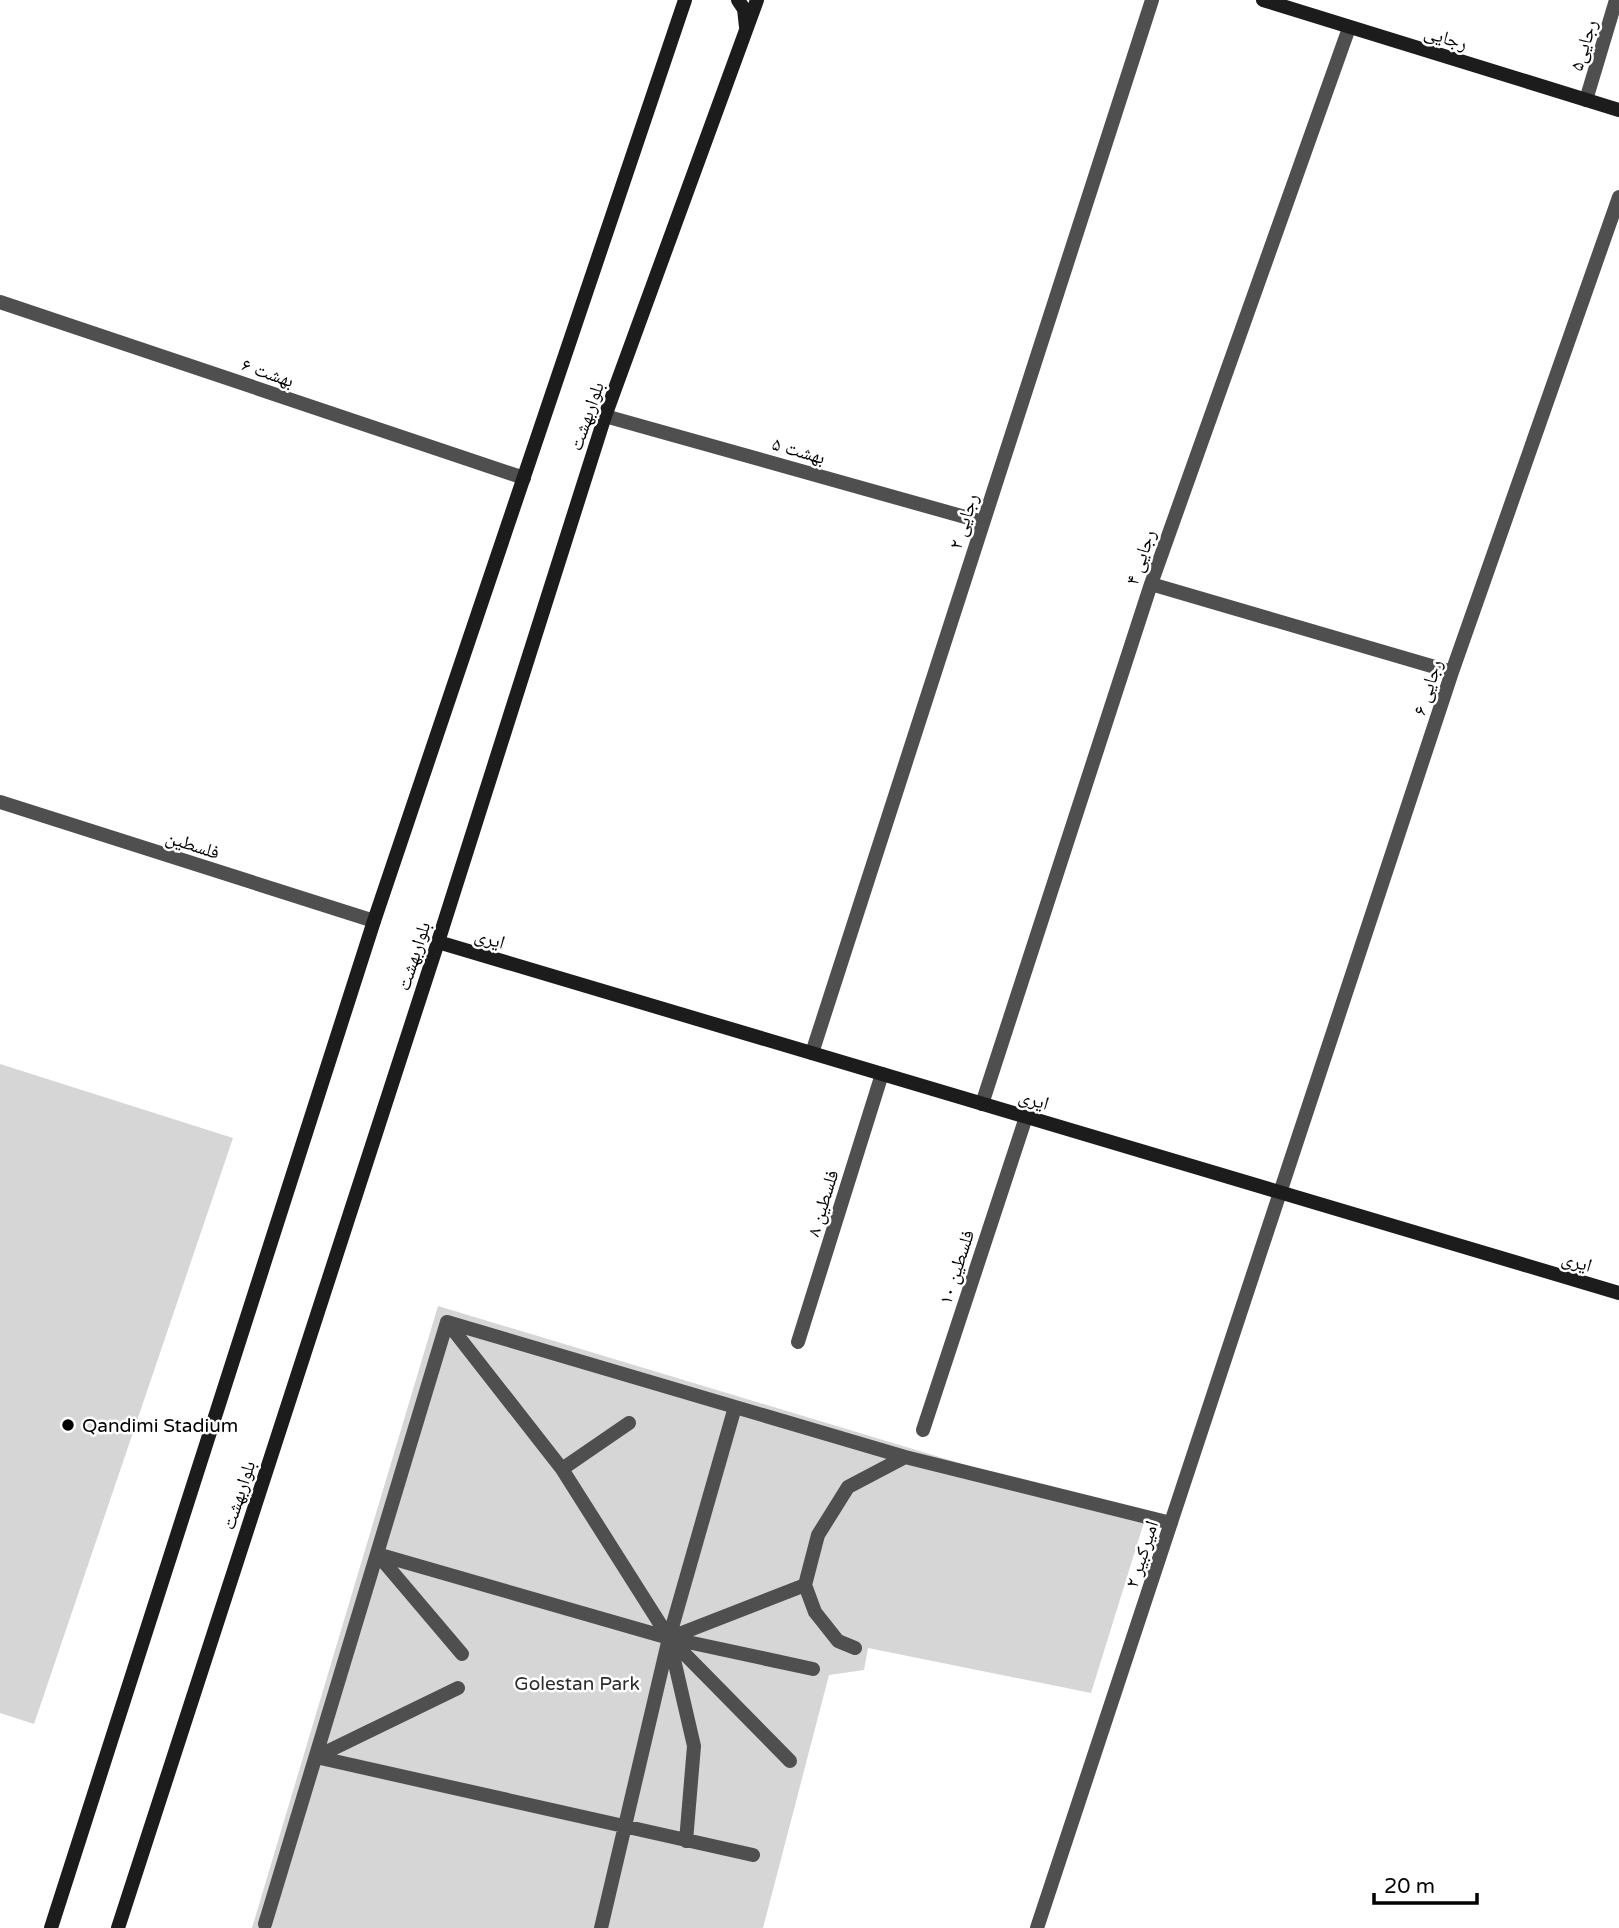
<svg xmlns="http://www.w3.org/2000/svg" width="1619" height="1928" font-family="'Varela Round','Noto Naskh Arabic',sans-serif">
<rect width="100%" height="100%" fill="#fff"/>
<!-- green -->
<path fill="#d6d6d6" d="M 0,1064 L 233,1138 L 34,1724 L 0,1713 Z
M 438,1306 L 1145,1519 L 1091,1693 L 868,1648 L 864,1670 L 829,1675 L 763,1928 L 252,1928 Z"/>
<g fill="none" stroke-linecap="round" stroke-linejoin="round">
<!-- street -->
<path stroke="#4f4f4f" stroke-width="14" d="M 1586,100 L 1616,0
M 0,302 L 524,478
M 605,416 L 983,522
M 1151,584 L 1452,672
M 0,802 L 374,921
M 812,1053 L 1152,0
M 982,1104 L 1151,584 L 1349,28
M 447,1322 L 905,1457 L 1171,1523
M 447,1322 L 562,1469 L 669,1638 L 790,1761
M 798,1342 L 882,1074
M 923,1430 L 1026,1117
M 562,1469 L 629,1423
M 377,1554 L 669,1638 L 813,1669
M 378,1555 L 462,1654
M 855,1648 L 838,1641 L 815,1612 L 805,1585 L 818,1535 L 848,1487 L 905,1457
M 316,1757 L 753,1855
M 316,1757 L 458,1688
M 686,1841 L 694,1746 L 669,1638 L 805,1585
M 265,1924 L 447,1322
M 601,1928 L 669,1638 L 735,1407
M 1037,1928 L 1452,672 L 1619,197"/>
<!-- secondary -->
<path stroke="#1c1c1c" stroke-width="14" d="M 738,0 L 744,9 L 746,27
M 1263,0 L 1619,110
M 438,942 L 1619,1293
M 51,1928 L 374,921 L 685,0
M 118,1928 L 438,942 L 605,416 L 757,0"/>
</g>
<!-- markers -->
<circle fill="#000" stroke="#fff" stroke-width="2.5" cx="68" cy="1425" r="7"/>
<g text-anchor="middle" stroke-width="5" stroke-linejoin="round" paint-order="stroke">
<!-- street labels -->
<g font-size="19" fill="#000" stroke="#fff">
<text transform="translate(1446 37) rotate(17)" y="7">رجایی</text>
<text transform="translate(1583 45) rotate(-73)" y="7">رجایی۵</text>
<text transform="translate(268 372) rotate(19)" y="7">بهشت ۶</text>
<text transform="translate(586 416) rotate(-71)" y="7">بلواربهشت</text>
<text transform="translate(799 450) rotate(16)" y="7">بهشت ۵</text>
<text transform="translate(963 521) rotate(-72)" y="7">رجایی ۲</text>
<text transform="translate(1140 557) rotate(-71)" y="7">رجایی ۴</text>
<text transform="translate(1427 687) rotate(-72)" y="7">رجایی ۶</text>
<text transform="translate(193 844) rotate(18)" y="7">فلسطین</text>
<text transform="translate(490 938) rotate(17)" y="7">ایری</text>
<text transform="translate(413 956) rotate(-72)" y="7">بلواربهشت</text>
<text transform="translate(1034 1099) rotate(17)" y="7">ایری</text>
<text transform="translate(822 1203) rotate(-73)" y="7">فلسطین ۸</text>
<text transform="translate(1577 1261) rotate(17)" y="7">ایری</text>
<text transform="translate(956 1267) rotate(-72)" y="7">فلسطین ۱۰</text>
<text transform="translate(238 1495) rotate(-72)" y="7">بلواربهشت</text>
<text transform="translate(1141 1554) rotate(-72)" y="7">امیرکبیر ۲</text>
</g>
<!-- poi labels -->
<g font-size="19" fill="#000" stroke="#fff" text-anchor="start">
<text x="82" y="1432">Qandimi Stadium</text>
</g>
<!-- park labels -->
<g font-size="19" fill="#2d2d2d" stroke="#fff">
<text x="577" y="1690">Golestan Park</text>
</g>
</g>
<!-- scale -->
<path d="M1374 1893v10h103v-10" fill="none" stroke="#000000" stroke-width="3.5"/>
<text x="1384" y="1893" font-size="21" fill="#000000" stroke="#ffffff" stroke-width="5" paint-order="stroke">20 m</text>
</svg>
